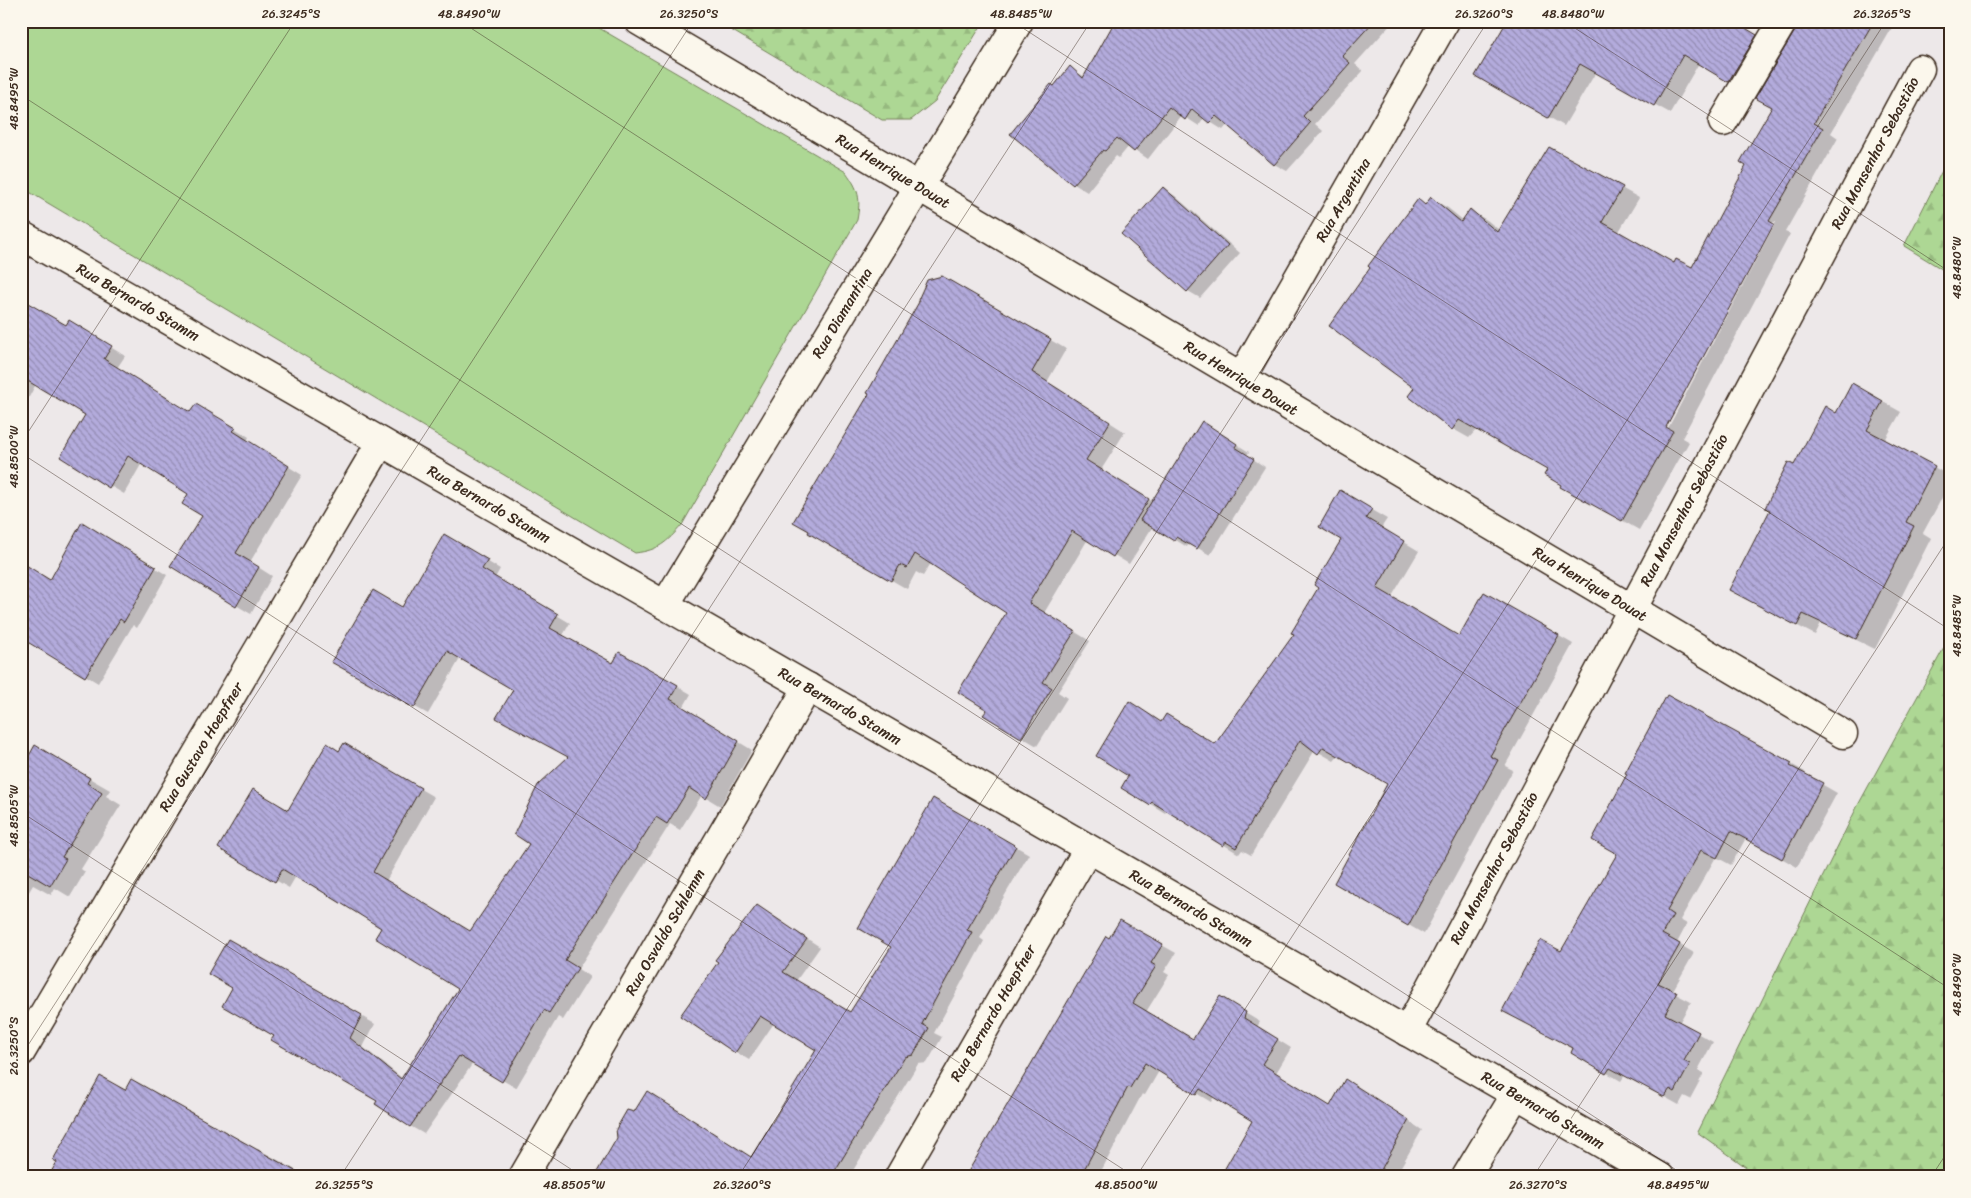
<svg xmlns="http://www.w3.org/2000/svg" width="1971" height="1198" font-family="Sriracha,sans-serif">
<defs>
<pattern id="forest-firs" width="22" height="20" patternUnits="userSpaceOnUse" patternTransform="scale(1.25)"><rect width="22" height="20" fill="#add794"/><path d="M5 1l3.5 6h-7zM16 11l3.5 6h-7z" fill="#96b97f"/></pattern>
<pattern id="building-back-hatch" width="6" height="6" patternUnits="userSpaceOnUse" patternTransform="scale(1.25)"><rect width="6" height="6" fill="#b3abdc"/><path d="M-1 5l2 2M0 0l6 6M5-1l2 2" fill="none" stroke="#938bb2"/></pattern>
</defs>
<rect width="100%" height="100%" fill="#ede8e9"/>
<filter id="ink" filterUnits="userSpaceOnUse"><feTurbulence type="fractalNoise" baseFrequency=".02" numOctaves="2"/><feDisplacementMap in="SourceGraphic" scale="10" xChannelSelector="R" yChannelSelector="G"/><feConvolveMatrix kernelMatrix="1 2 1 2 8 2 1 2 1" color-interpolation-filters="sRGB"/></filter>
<g filter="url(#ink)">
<!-- green -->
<path fill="#add794" stroke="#748059" d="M 21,21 L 587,21 L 846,172 C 859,190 861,198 857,220 L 682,525 C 666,543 659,550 635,553 L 21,187 Z"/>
<!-- forest -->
<path fill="url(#forest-firs)" stroke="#748059" d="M 716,21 L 984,21 L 935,101 L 911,120 L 882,120 Z
M 1950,155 L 1950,274 L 1904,246 Z
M 1950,637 L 1950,1177 L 1760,1177 L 1697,1132 L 1857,807 Z"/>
<!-- shadow -->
<path fill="#0003" fill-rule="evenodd" d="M 1117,21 L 1392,21 L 1393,22 L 1355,64 L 1363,71 L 1315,124 L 1323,131 L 1287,171 L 1274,164 L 1228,124 L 1223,130 L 1204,118 L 1199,126 L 1182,115 L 1148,159 L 1129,146 L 1119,158 L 1116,156 L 1087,192 L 1074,184 L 1011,134 L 1070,68 L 1085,77 Z
M 1731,21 L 1772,45 L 1744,90 L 1699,63 L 1670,113 L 1596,72 L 1564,126 L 1477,75 Z
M 1801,21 L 1880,21 L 1892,28 L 1831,133 L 1838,138 L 1785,232 L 1790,234 L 1682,438 L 1689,442 L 1639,530 L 1562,486 L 1563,485 L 1548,470 L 1477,429 L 1469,438 L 1453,429 L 1410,396 L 1415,388 L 1418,200 L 1427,206 L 1432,199 L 1448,208 L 1464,221 L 1470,211 L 1487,220 L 1499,230 L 1550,148 L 1639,198 L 1618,233 L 1674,265 L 1693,269 L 1748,165 L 1773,107 ZM 1773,222 L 1776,222 L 1665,434 L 1662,432 Z
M 1163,188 L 1175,196 L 1240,253 L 1200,298 L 1188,291 Z
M 942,277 L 1066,349 L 1047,382 L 1125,432 L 1101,470 L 1153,502 L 1214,430 L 1249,452 L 1247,455 L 1265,467 L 1210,555 L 1189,543 L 1187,547 L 1153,526 L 1129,564 L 1088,539 L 1044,613 L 1090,641 L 1058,692 L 1067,698 L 1037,746 L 985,715 L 988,709 L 1008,612 L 931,563 L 923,576 L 916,572 L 907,589 L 810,533 Z
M 21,300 L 66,326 L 83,330 L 125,356 L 117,368 L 191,414 L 210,413 L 249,437 L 247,441 L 302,475 L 250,562 L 272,576 L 251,614 L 171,566 L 204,516 L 190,493 L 142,463 L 124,494 L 61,457 L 87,415 L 36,384 L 21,412 Z
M 1853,385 L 1901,412 L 1885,440 L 1950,476 L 1950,483 L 1923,533 L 1931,538 L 1875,649 L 1821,623 L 1815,635 L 1749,600 L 1794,467 L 1837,415 Z
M 1340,492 L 1387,519 L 1381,528 L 1419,551 L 1391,598 L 1459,637 L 1484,593 L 1573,644 L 1505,766 L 1513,770 L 1424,934 L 1336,883 L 1389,784 L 1339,755 L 1334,761 L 1315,750 L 1251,855 L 1242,850 L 1239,854 L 1167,810 L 1165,813 L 1123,787 L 1162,723 L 1215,745 L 1296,634 L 1319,587 L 1343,539 Z
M 95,531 L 167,575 L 137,628 L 133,625 L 98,683 L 27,640 L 24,644 L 21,643 L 21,563 L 50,581 Z
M 444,536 L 500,569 L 495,578 L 570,623 L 562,637 L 613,665 L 620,653 L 691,694 L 683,708 L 752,750 L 720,806 L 702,795 L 680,830 L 670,824 L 578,969 L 590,977 L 563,1020 L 558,1017 L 516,1088 L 473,1063 L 424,1134 L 410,1126 L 379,1101 L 275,1035 L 234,987 L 228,941 L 375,1024 L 363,1047 L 403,1079 L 460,988 L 383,928 L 322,892 L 296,876 L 289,888 L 220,847 L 288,812 L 345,745 L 434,797 L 386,881 L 471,933 L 531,843 L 570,757 L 515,689 L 461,657 L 428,714 L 346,669 L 402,608 Z
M 35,747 L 110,790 L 106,796 L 121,805 L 81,869 L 85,872 L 70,897 L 55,888 L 51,895 L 33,885 L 21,905 L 21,750 L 31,755 Z
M 1791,764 L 1805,772 L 1804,774 L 1837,793 L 1797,867 L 1746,838 L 1731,865 L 1716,857 L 1680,920 L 1687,924 L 1677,943 L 1694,953 L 1672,992 L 1691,1002 L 1679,1023 L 1713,1042 L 1698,1070 L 1704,1073 L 1690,1099 L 1684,1096 L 1679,1105 L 1625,1075 L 1621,1081 L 1572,1053 L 1575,1048 L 1561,953 Z
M 934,799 L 1029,854 L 980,938 L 984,941 L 934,1033 L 942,1037 L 927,1063 L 918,1064 L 849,1177 L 595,1177 L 752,1158 L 818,1049 L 774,1023 L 749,1060 L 736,1052 L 771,915 L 820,947 L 796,981 L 851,1014 L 892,947 Z
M 1121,922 L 1176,953 L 1164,972 L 1169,975 L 1146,1012 L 1194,1041 L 1220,998 L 1260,1022 L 1257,1027 L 1291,1048 L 1276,1073 L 1331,1107 L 1360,1089 L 1422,1130 L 1395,1177 L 1221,1177 L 1253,1120 L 1214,1096 L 1211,1102 L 1159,1071 L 1145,1095 L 1142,1094 L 1098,1177 L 966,1177 Z
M 125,1091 L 256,1150 L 258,1149 L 308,1177 L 49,1177 Z"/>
<!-- building -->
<path fill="url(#building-back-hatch)" stroke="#3b2a1e" d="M 1115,21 L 1374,21 L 1342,56 L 1350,63 L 1303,116 L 1310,123 L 1274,165 L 1216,116 L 1209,123 L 1192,109 L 1185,120 L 1169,107 L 1134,152 L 1117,138 L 1105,151 L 1103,150 L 1073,185 L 1010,134 L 1051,84 L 1054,86 L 1070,66 L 1083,78 Z
M 1507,21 L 1734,21 L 1757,35 L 1728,82 L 1683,55 L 1654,106 L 1580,64 L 1548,118 L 1475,76 Z
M 1799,21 L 1874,21 L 1814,123 L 1823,128 L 1769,221 L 1774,224 L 1666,427 L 1673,431 L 1622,521 L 1560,487 L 1561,485 L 1544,475 L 1547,470 L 1459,420 L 1452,430 L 1408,396 L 1414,388 L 1329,326 L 1370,268 L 1368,266 L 1418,199 L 1425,205 L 1431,197 L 1461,222 L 1470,209 L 1497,232 L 1549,147 L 1623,187 L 1602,222 L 1674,263 L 1676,259 L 1692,267 L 1746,166 L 1740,162 L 1772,107 L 1755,98 L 1796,29 Z
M 1163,187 L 1228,245 L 1187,292 L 1121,234 Z
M 942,276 L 1051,339 L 1032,372 L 1110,422 L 1086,460 L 1149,499 L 1113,557 L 1072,531 L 1029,603 L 1075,631 L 1043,682 L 1052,688 L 1021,738 L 983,715 L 987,710 L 958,692 L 1006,613 L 915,554 L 907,568 L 900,565 L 891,581 L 808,533 L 809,531 L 793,522 L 869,394 L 867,393 L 919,302 L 918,300 L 927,280 Z
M 21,299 L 66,325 L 69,320 L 112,346 L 104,359 L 190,412 L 196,404 L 236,428 L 233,431 L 289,466 L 236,553 L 259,567 L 236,607 L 170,566 L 202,516 L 182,504 L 188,494 L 128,456 L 109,488 L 60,457 L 85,415 L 21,377 Z
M 1852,383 L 1883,401 L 1867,430 L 1935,466 L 1906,522 L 1914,526 L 1856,639 L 1803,614 L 1797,626 L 1729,590 L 1770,510 L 1765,508 L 1788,462 L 1794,465 L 1825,406 L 1836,413 Z
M 1202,421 L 1237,444 L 1235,447 L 1254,459 L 1197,549 L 1176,537 L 1174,541 L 1140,520 Z
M 1340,490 L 1372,509 L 1366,518 L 1404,541 L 1377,588 L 1459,636 L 1484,592 L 1559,635 L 1490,756 L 1498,760 L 1408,926 L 1334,883 L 1387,784 L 1323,747 L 1318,754 L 1300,740 L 1236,848 L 1226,842 L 1223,846 L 1152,802 L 1149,805 L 1121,788 L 1128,776 L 1096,756 L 1129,701 L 1161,722 L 1166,714 L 1215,744 L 1294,634 L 1291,633 L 1318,588 L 1314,585 L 1341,540 L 1319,527 Z
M 82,522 L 156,567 L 124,622 L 120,619 L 85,677 L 21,638 L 21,562 L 50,580 Z
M 444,534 L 488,560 L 482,569 L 558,614 L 550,628 L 613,663 L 619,652 L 678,685 L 670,699 L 739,741 L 706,799 L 689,788 L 667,824 L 656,817 L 565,960 L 578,968 L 549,1013 L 544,1010 L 502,1082 L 459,1056 L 410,1127 L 375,1104 L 377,1101 L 271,1040 L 274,1036 L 222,1006 L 232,988 L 208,974 L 228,939 L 362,1015 L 350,1038 L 401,1079 L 458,989 L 375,938 L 381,928 L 310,884 L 309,885 L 282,869 L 275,882 L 218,848 L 253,789 L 288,810 L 327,743 L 339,751 L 344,743 L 421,788 L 373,872 L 470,931 L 529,844 L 514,834 L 538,785 L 568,757 L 496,718 L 513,690 L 447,651 L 414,708 L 331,662 L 373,590 L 402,607 Z
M 1667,695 L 1792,763 L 1790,766 L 1823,783 L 1782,859 L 1731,831 L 1717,858 L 1701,850 L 1667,911 L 1673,915 L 1662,934 L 1680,944 L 1658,983 L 1677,992 L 1665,1014 L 1699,1032 L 1684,1061 L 1690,1064 L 1675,1092 L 1670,1089 L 1664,1097 L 1610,1068 L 1606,1074 L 1571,1053 L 1573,1048 L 1502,1011 L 1540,940 L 1561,951 L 1617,854 L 1592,840 L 1627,774 L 1625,773 Z
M 35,745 L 90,778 L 87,783 L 102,793 L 62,857 L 66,859 L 50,886 L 21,869 L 21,770 Z
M 933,798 L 1016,846 L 967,930 L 972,932 L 922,1024 L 929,1028 L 913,1055 L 905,1057 L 831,1177 L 594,1177 L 617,1138 L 616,1129 L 627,1110 L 634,1112 L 647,1091 L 751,1157 L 816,1050 L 760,1016 L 735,1053 L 680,1016 L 718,962 L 715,960 L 757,905 L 807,939 L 783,972 L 850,1012 L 891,947 L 858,928 Z
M 1120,920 L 1163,944 L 1151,963 L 1156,966 L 1133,1003 L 1193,1039 L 1220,996 L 1246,1012 L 1244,1018 L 1278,1039 L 1262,1064 L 1330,1106 L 1345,1079 L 1409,1120 L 1377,1177 L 1220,1177 L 1252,1121 L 1200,1089 L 1196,1095 L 1145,1063 L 1130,1088 L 1128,1087 L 1080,1177 L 965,1177 L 1106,936 L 1109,938 Z
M 100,1076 L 125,1090 L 131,1079 L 306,1177 L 48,1177 L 57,1162 L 53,1160 Z"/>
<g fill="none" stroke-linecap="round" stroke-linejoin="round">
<defs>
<path id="street" d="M 639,21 L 1843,734
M 1723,122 L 1783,21
M 1241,378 L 1445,21
M 665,605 L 1019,21
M 1407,1032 L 1920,69
M 21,1052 L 381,442
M 523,1177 L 808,687
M 899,1177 L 1088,849
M 1466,1177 L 1516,1094"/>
<path id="secondary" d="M 21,235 L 1660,1177"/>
</defs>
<!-- street casing -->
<use href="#street" stroke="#3b2a1e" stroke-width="31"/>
<!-- secondary casing -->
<use href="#secondary" stroke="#3b2a1e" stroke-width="31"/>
<!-- street -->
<use href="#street" stroke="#fbf7ec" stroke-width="28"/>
<!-- secondary -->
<use href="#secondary" stroke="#fbf7ec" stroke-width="28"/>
</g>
</g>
<!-- ticks -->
<path fill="none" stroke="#3b2a1e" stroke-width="1" stroke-opacity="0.45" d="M 460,21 L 1950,989M 1012,21 L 1950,630M 1564,21 L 1950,272M 21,95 L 1687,1177M 21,443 L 295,21M 21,453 L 1135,1177M 21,812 L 583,1177M 21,1056 L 693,21M 21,1170 L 31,1177M 340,1177 L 1091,21M 738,1177 L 1488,21M 1136,1177 L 1886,21M 1533,1177 L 1950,536M 1931,1177 L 1950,1148"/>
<g text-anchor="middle" stroke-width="4" stroke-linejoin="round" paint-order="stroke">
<!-- street labels -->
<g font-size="15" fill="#3b2a1e" stroke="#fbf7ec">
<text transform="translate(1875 153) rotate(-62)" y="5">Rua Monsenhor Sebastião</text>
<text transform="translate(893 171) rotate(31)" y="5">Rua Henrique Douat</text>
<text transform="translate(1343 200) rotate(-60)" y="5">Rua Argentina</text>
<text transform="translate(138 302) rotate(30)" y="5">Rua Bernardo Stamm</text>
<text transform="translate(842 313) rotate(-59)" y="5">Rua Diamantina</text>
<text transform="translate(1241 378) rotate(31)" y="5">Rua Henrique Douat</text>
<text transform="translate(489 504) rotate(30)" y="5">Rua Bernardo Stamm</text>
<text transform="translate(1684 510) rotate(-62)" y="5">Rua Monsenhor Sebastião</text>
<text transform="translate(1590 584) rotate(31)" y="5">Rua Henrique Douat</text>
<text transform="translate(840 706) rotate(30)" y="5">Rua Bernardo Stamm</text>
<text transform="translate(201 747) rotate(-59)" y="5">Rua Gustavo Hoepfner</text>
<text transform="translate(1494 868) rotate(-62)" y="5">Rua Monsenhor Sebastião</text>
<text transform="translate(1191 908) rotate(30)" y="5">Rua Bernardo Stamm</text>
<text transform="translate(665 932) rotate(-60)" y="5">Rua Osvaldo Schlemm</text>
<text transform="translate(993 1013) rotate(-60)" y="5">Rua Bernardo Hoepfner</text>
<text transform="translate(1543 1110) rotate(30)" y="5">Rua Bernardo Stamm</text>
</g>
</g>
<!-- margin -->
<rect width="1971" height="1198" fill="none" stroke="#fbf7ec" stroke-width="55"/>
<rect x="28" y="28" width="1916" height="1142" fill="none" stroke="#3b2a1e" stroke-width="2"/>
<g font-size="12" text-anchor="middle" fill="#3b2a1e">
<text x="291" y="18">26.3245°S</text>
<text x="469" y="18">48.8490°W</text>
<text x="689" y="18">26.3250°S</text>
<text x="1021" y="18">48.8485°W</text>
<text x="1484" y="18">26.3260°S</text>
<text x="1573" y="18">48.8480°W</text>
<text x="1882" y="18">26.3265°S</text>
<text transform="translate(14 99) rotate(-90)" y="4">48.8495°W</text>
<text transform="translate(1957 268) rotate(-90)" y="4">48.8480°W</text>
<text transform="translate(14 457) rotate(-90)" y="4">48.8500°W</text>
<text transform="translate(1957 626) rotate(-90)" y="4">48.8485°W</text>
<text transform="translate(14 816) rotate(-90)" y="4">48.8505°W</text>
<text transform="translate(1957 985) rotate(-90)" y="4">48.8490°W</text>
<text transform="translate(14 1046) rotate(-90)" y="4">26.3250°S</text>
<text x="344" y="1189">26.3255°S</text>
<text x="574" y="1189">48.8505°W</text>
<text x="742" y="1189">26.3260°S</text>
<text x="1126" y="1189">48.8500°W</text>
<text x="1538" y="1189">26.3270°S</text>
<text x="1678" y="1189">48.8495°W</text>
</g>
</svg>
